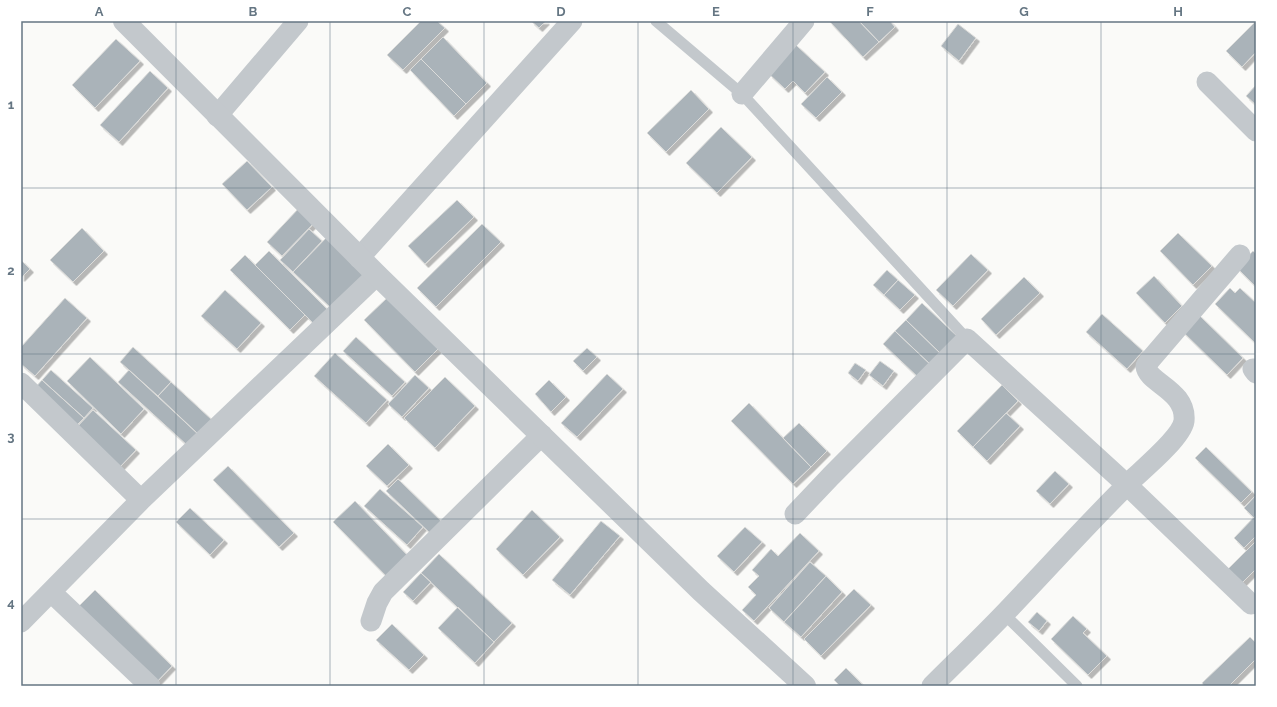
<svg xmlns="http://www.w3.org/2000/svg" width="1277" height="707" font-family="Raleway,sans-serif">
<defs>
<filter id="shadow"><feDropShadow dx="3.5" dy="3.5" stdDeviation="0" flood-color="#0004"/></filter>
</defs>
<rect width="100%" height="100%" fill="#fafaf8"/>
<!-- building -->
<path fill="#aab3b9" stroke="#dcdcda" filter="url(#shadow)" d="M 421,21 L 437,21 L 445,28 L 403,70 L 387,55 Z
M 531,21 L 546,21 L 539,28 Z
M 829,21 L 859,21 L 879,42 L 863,57 Z
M 859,21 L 890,21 L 895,27 L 879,42 Z
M 1256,21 L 1256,52 L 1242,67 L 1226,51 Z
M 958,24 L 976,38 L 959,61 L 941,46 Z
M 443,37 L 487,83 L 466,104 L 421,59 Z
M 116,39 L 140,61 L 95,108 L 72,85 Z
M 796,45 L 825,72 L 805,93 L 793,81 L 785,89 L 769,74 Z
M 421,59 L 466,104 L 454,116 L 410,70 Z
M 150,71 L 168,88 L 119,142 L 100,125 Z
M 827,77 L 842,92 L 816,118 L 801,104 Z
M 1256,85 L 1256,105 L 1246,96 Z
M 691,90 L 709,109 L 666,152 L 647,133 Z
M 721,127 L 752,157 L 717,193 L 686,163 Z
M 247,161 L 272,187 L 247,210 L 222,184 Z
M 457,200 L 474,217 L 425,264 L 408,246 Z
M 299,208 L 314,223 L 282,256 L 267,242 Z
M 482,224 L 501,242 L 436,307 L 417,288 Z
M 82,228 L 104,251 L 73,282 L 50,260 Z
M 309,229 L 322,241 L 293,272 L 280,260 Z
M 1178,233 L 1212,266 L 1193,285 L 1160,251 Z
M 327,237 L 365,273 L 331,308 L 293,272 Z
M 269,251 L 327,309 L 313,323 L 255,265 Z
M 1253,251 L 1256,254 L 1256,287 L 1237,268 Z
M 971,254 L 988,270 L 953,306 L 936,290 Z
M 245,255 L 305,315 L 290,330 L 230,270 Z
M 21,260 L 30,269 L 21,278 Z
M 887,270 L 898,280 L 884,295 L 873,285 Z
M 1154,276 L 1182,306 L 1165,323 L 1136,293 Z
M 1024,277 L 1040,293 L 996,335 L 981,319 Z
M 898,280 L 915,295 L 900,310 L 884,295 Z
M 1230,288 L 1235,293 L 1240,288 L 1256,303 L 1256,344 L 1215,304 Z
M 225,290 L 261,323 L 237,349 L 201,316 Z
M 389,296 L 439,348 L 415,372 L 364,320 Z
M 65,298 L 87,318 L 35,376 L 21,364 L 21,347 Z
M 922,303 L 959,338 L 942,355 L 906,320 Z
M 1102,314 L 1143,351 L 1127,369 L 1086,332 Z
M 1198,314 L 1243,358 L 1227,375 L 1182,331 Z
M 906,320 L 942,355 L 932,366 L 895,331 Z
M 895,331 L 932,366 L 920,379 L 883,344 Z
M 356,337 L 405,382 L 392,396 L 343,351 Z
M 133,347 L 171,382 L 158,396 L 120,362 Z
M 587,348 L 597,357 L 583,371 L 573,361 Z
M 335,353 L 387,400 L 366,423 L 314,376 Z
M 90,357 L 144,409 L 121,434 L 67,381 Z
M 880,361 L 894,371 L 883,386 L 869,375 Z
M 855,363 L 866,370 L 858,381 L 848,373 Z
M 51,370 L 93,408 L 84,418 L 42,380 Z
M 129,370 L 199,435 L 188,446 L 118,382 Z
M 607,374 L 623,389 L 577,437 L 561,423 Z
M 415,375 L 429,388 L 402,417 L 388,404 Z
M 445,377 L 475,406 L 435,448 L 404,418 Z
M 42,380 L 84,418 L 74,428 L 33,390 Z
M 549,380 L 566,397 L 551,412 L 535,394 Z
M 171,382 L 212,420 L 199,435 L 158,396 Z
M 1002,385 L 1018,401 L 973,447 L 957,431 Z
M 749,403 L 811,467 L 793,484 L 731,421 Z
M 93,410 L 136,450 L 119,468 L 76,428 Z
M 1006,413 L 1020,426 L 987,461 L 973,447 Z
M 799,423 L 827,451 L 811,467 L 783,438 Z
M 388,444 L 409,465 L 387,486 L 366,466 Z
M 1206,447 L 1252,492 L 1241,503 L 1195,458 Z
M 228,466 L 294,533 L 279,547 L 213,480 Z
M 1055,471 L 1069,484 L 1050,504 L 1036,491 Z
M 398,479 L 444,524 L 433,536 L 386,491 Z
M 380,489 L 423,527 L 407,545 L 364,506 Z
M 1256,495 L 1256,515 L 1254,518 L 1244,508 Z
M 355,501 L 412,560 L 391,581 L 333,522 Z
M 190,508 L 224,540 L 210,555 L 176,522 Z
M 532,510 L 560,537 L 523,575 L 496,549 Z
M 1256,515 L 1256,536 L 1244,548 L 1234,538 Z
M 601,521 L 620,536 L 570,595 L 552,580 Z
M 745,527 L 762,542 L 734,572 L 717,556 Z
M 800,533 L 819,551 L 754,621 L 742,610 L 756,595 L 748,587 L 759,576 L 752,570 L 771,549 L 778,556 Z
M 1256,541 L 1256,569 L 1241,584 L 1227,570 Z
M 439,554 L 512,623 L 494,642 L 421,573 Z
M 810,562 L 826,576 L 784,622 L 769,608 Z
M 421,573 L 431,582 L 413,601 L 403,592 Z
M 826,576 L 842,592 L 801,637 L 784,622 Z
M 854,589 L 871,605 L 821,656 L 804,639 Z
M 95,590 L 172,666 L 153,686 L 76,609 Z
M 458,607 L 494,642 L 475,663 L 438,628 Z
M 1037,612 L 1047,621 L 1039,631 L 1028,622 Z
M 1073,616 L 1087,629 L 1083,633 L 1107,656 L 1088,675 L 1051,639 Z
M 392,624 L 424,655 L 409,670 L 376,640 Z
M 1250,637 L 1256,643 L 1256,659 L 1229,686 L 1204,686 L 1202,683 Z
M 846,668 L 864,686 L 840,686 L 834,680 Z"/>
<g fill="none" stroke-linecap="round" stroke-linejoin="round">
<!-- service -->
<path stroke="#c3c8cc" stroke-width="11" d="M 656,21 L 742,94 L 967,339
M 1004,614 L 1077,686"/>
<!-- minor -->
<path stroke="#c3c8cc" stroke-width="21" d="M 1207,82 L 1256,131
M 742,94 L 804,21
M 217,116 L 298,21
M 359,258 L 572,21
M 1253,369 L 1256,373
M 21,383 L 141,500
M 795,514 L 831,476 L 967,339 L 1127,485 L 1251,604
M 51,592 L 150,686
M 371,621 L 377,603 L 383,592 L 542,435
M 21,622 L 141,500 L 377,275
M 932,686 C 956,662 981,638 1005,613 C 1048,568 1090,521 1135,477 C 1147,466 1182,436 1184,421 C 1187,390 1147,383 1146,366 L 1150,360 L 1240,255"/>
<!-- tertiary -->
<path stroke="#c3c8cc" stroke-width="22" d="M 124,21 L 377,275 L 701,591 L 805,686"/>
</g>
<!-- grid -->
<path fill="none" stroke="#657683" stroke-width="1" stroke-opacity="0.55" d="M 176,21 L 176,686M 330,21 L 330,686M 484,21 L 484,686M 638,21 L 638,686M 793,21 L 793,686M 947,21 L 947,686M 1101,21 L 1101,686M 21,188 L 1256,188M 21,354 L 1256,354M 21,519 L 1256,519"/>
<!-- border -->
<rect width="1277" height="707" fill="none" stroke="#ffffff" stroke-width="44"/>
<rect x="22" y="22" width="1233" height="663" fill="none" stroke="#657683" stroke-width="1.5"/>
<g font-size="13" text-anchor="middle" font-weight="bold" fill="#657683">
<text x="99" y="16">A</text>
<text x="253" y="16">B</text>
<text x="407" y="16">C</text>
<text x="561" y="16">D</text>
<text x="716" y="16">E</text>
<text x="870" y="16">F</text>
<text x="1024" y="16">G</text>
<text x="1178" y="16">H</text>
<text x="11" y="109">1</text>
<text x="11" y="275">2</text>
<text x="11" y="441">3</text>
<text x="11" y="607">4</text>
</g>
</svg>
